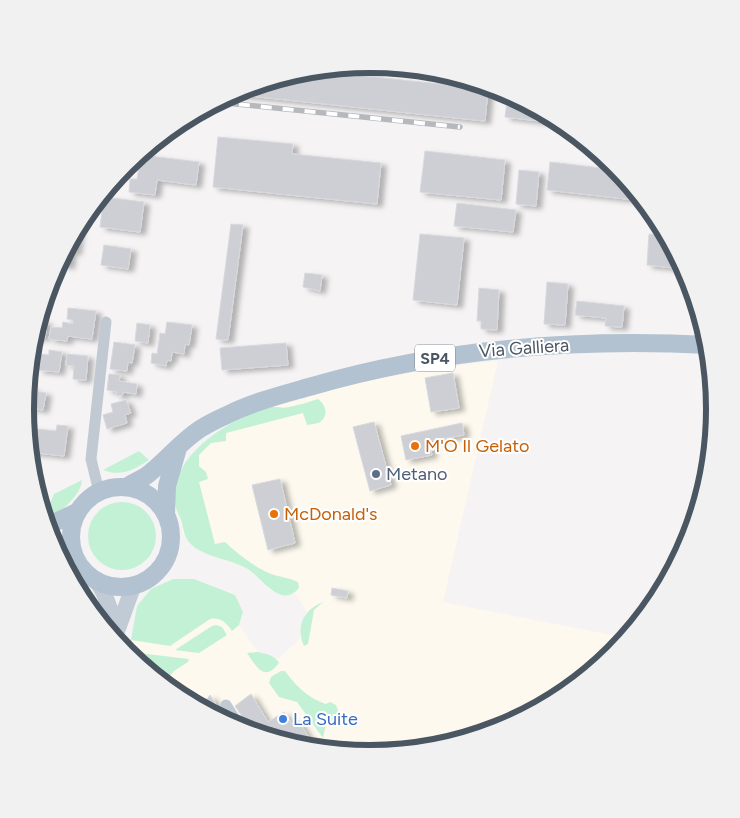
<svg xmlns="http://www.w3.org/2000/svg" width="740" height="818" font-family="Figtree,sans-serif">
<defs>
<filter id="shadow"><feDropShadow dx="5.5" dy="3" stdDeviation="2.5" flood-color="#0004"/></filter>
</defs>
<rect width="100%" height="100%" fill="#f5f3f3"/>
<!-- commercial -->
<path fill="#fdf9ef" d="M 498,361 L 443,602 L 622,637 L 620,645 L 614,653 L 561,696 L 502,728 L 437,747 L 370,754 L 302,747 L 238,728 L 178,696 L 130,656 L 137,606 L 151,589 L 173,579 L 194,579 L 235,595 L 243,612 L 239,625 L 258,652 L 270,655 L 278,659 L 300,639 L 300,629 L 307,612 L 295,593 L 281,595 L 270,590 L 248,569 L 197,549 L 183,534 L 182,525 L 175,506 L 181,470 L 196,449 L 218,432 L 241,418 L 280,402 L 345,384 L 451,366 Z"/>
<!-- green -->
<path fill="#c3f1d5" d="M 318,399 C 326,405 329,415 320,422 C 317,424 310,424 307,425 L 303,413 L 226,433 L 226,441 L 211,443 L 199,455 L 199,466 L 206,472 L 208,479 L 199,482 L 215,544 L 225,542 C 239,555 253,566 271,574 C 280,577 290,578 298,582 L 299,588 C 280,610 262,577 246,568 C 231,560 212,558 197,549 C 183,539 185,533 181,520 C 177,512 174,504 174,495 C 176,459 212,432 242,418 C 250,414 261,408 270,407 C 276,406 283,409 289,407 C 299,405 309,402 318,399 Z
M 139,451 L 149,460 C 134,470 121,477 103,470 Z
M 82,480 C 81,496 61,511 49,519 L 49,506 L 54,494 Z
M88 536a34 34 0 1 1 68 0a34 34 0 1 1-68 0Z
M 62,561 L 67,565 L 79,581 L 90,589 L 95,596 L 100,622 L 94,613 L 88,597 L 71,578 Z
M 173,579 L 194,579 L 235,595 L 243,612 L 239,625 L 232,631 C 226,623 221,617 210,619 L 170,646 L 131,640 L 137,606 L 151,589 Z
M 323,602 L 314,610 L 308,644 L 304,646 C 295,627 304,609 323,602 Z
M 216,625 L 222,627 L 227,635 L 199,653 L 175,650 L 212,626 Z
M 130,652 L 189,659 L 188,662 L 174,671 L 163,683 L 130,656 Z
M 258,652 C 266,654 275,655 279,663 C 264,683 256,666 247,653 Z
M 281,671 L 285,671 C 296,686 308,698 326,704 L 330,702 L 336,705 L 339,713 L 337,721 L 327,720 L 323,738 L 297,702 L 279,697 L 269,683 L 271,677 Z"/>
<!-- building -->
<path fill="#cdcfd5" stroke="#d7d9de" filter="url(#shadow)" d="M 308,70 L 488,89 L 485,121 L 231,94 L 238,90 Z
M 508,94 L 562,122 L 564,124 L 505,117 Z
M 218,137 L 293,144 L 292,154 L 381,163 L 377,204 L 213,187 Z
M 425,151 L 505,160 L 501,200 L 420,192 Z
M 141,155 L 199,162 L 196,185 L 157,180 L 155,195 L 129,192 L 130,179 L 137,179 Z
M 550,162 L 618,170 L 644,201 L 547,190 Z
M 519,170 L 539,172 L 536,206 L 516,204 Z
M 104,197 L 144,202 L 140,232 L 100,227 Z
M 457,203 L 516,210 L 513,232 L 454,226 Z
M 231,224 L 243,225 L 228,340 L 216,339 Z
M 79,225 L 76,252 L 71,251 L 69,266 L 58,264 Z
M 420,234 L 464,238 L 457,305 L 413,300 Z
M 649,234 L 666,235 L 684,269 L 647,265 Z
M 104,245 L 131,249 L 128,269 L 101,265 Z
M 305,273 L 322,275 L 320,291 L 303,287 Z
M 547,282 L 568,284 L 565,325 L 544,324 Z
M 479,288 L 499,290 L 497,330 L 481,329 L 481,321 L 477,321 Z
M 577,301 L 624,306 L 622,327 L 605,326 L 606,318 L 575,315 Z
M 68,308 L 96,311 L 92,339 L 68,336 L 67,341 L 49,339 L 51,327 L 62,328 L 63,322 L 73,324 L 73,320 L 67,319 Z
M 38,321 L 47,322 L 45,338 L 35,337 Z
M 167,322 L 192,325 L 189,345 L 185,344 L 184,354 L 172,352 L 171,361 L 167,360 L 166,366 L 151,363 L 152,353 L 157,354 L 160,333 L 165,334 Z
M 137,323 L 150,325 L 148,343 L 135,341 Z
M 114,342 L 135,345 L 132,363 L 128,362 L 127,371 L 110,369 Z
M 286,343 L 288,365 L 222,370 L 220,348 Z
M 49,350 L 62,352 L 59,372 L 38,370 L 40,354 L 49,355 Z
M 67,354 L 88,356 L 86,380 L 73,379 L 74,366 L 66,365 Z
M 453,373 L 459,408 L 431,412 L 425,378 Z
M 109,374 L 120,375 L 119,381 L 137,384 L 136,394 L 123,392 L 122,396 L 116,395 L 117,392 L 107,390 Z
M 27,387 L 33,388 L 33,391 L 46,393 L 43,410 L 25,407 Z
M 126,400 L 131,413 L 125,415 L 127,423 L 107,429 L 103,415 L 113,412 L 111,404 Z
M 374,422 L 391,485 L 370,491 L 353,427 Z
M 462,423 L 464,435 L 429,441 L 432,455 L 406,460 L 401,436 Z
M 57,425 L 68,426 L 64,456 L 29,452 L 27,428 L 56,431 Z
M 280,479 L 295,543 L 268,550 L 252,485 Z
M 332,588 L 348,591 L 347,598 L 331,595 Z
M 251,694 L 268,722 L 284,712 L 292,724 L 298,720 L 316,749 L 302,747 L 253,732 L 235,706 Z
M 210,695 L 227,722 L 201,708 Z"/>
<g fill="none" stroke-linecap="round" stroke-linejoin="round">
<!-- street -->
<path stroke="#c1cad2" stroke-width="11" d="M 99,492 L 91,459 L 106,322
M 226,705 L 241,729"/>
<!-- secondary -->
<path stroke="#c1cbd6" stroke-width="16" d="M 97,582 C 109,599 113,617 115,637
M 116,634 L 133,587"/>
<!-- primary -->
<path stroke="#b3c2d1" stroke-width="18" d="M71 537a50 50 0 1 1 100 0a50 50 0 1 1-100 0Z
M 126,487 C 132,483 139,480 146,476 C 165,462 180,442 200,429 C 208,424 218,419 227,415 C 253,402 281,395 309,387 C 439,349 574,338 709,345
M 166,514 L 167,486 L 178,448
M 47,526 L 77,512
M 53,545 L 62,547 L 75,557"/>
<defs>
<path id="rail" d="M 343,67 L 467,80
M 217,102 L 460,127"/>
</defs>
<!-- rail casing -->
<use href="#rail" stroke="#b5b8bd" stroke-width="5.5"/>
<!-- rail -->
<use href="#rail" stroke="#fff" stroke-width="4" stroke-dasharray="11" stroke-linecap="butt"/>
</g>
<!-- markers -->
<g fill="#e8710a" stroke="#fff" stroke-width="2">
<circle cx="415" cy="446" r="5"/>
<circle cx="274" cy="514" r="5"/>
</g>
<circle fill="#5c6f8a" stroke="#fff" stroke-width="2" cx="376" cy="474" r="5"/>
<circle fill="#3f7fe0" stroke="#fff" stroke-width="2" cx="283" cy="719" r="5"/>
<g text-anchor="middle" stroke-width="4" stroke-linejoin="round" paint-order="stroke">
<!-- shield labels -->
<rect fill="#fff" stroke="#808990" stroke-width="1" x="415" y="344.5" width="40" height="27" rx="4"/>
<g font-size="16" font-weight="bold" fill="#4a5661">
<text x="435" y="364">SP4</text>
</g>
<!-- street labels -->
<g font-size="18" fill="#4a5661" stroke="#fff">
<text transform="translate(524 348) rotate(-4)" y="6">Via Galliera</text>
</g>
<!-- food labels -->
<g font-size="18" fill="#c56008" stroke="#fff" text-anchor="start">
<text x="425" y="452">M'O Il Gelato</text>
<text x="284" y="520">McDonald's</text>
</g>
<!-- service labels -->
<g font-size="18" fill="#4e5e75" stroke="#fff" text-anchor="start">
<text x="386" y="480">Metano</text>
</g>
<!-- shop labels -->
<g font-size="18" fill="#366cbe" stroke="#fff" text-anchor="start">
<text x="293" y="725">La Suite</text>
</g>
</g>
<!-- crop -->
<path d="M0 0H740V818H0ZM34 409a336 336 0 1 1 672 0a336 336 0 1 1-672 0Z" fill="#f1f1f2" fill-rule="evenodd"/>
<path fill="none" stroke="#4a5661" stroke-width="6" d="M34 409a336 336 0 1 1 672 0a336 336 0 1 1-672 0Z"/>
</svg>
